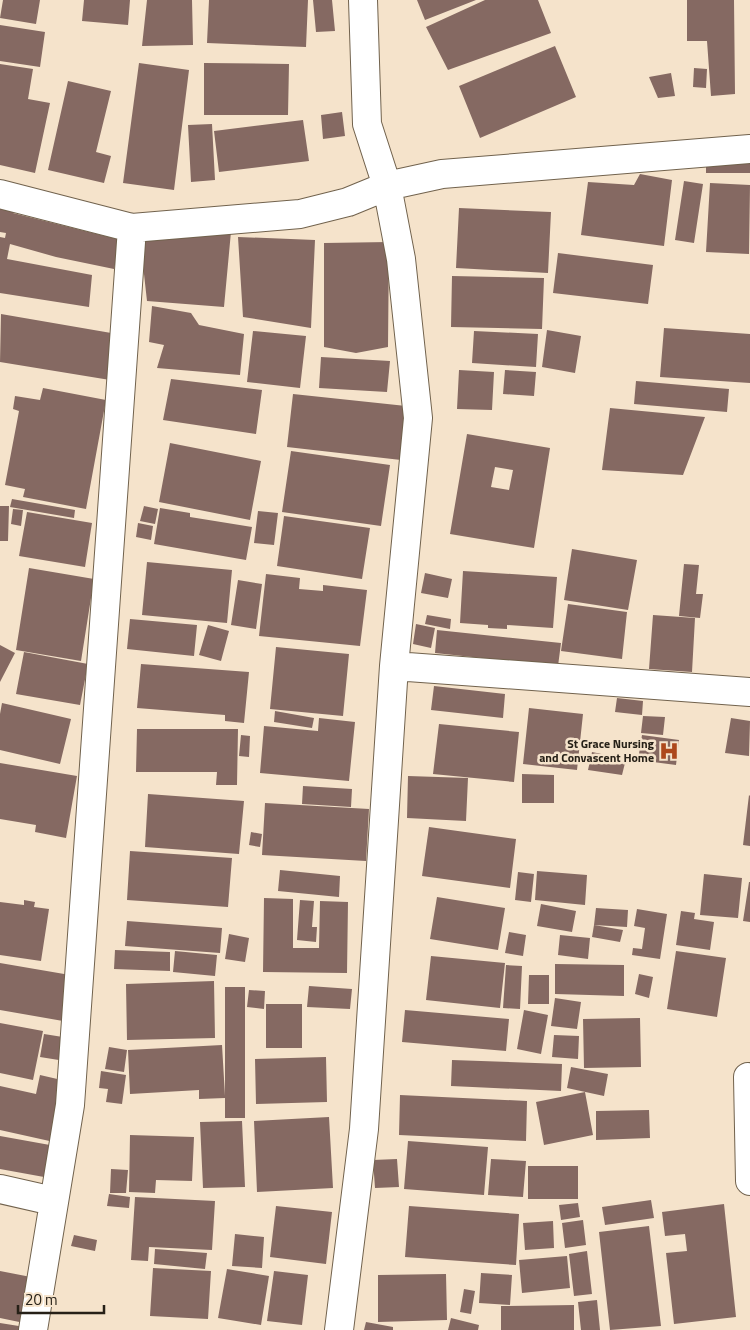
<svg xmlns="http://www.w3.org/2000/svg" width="750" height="1330" font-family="'Titillium Web',sans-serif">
<rect width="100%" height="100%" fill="#f5e3cb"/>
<!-- building -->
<path fill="#856962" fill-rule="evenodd" d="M 3,0 L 40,0 L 36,24 L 0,18 Z
M 84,0 L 130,0 L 128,25 L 82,21 Z
M 147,0 L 192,0 L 193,45 L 142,46 Z
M 209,0 L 308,0 L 306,47 L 207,43 Z
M 313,0 L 332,0 L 335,31 L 316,32 Z
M 417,0 L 476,0 L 425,20 Z
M 485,0 L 538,0 L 551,33 L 448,70 L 426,27 Z
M 687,0 L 734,0 L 735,94 L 711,96 L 707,41 L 687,41 Z
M 0,25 L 45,32 L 40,67 L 0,61 Z
M 555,46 L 576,97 L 480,138 L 459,86 Z
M 139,63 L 189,70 L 174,190 L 123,183 Z
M 204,63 L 289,64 L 288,115 L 204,115 Z
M 0,64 L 33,69 L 28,99 L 50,103 L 35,173 L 0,165 Z
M 694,68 L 707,69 L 706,88 L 693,87 Z
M 671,73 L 675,96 L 658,98 L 649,77 Z
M 68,81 L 111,91 L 96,152 L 111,156 L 104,183 L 48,170 Z
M 342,112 L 345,136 L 323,139 L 321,115 Z
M 303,120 L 309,161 L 219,172 L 214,131 Z
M 212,124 L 215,180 L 191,182 L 188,125 Z
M 706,160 L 750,160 L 750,173 L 706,173 Z
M 640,174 L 672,180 L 664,246 L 581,235 L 588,182 L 634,185 Z
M 684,181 L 703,184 L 694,243 L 675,240 Z
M 710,183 L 750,185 L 749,254 L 706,252 Z
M 0,200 L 15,203 L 13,213 L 121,240 L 114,269 L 56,257 L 10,244 L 7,259 L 92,275 L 89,307 L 0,293 L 0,237 L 5,238 L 6,233 L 0,232 Z
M 459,208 L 551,212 L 548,273 L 456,268 Z
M 232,221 L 224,307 L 147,301 L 139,229 Z
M 238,237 L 315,240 L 311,328 L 243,317 Z
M 389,242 L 388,347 L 356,353 L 324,347 L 324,243 Z
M 558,253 L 653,265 L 648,304 L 553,293 Z
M 452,276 L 544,278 L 542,329 L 451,327 Z
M 152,306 L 191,313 L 199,325 L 244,334 L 240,375 L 157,368 L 164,345 L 149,342 Z
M 1,314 L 117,334 L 110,380 L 0,362 Z
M 664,328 L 750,334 L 750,383 L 660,377 Z
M 547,330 L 581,336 L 575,373 L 542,367 Z
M 253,331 L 306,336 L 300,388 L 247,382 Z
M 474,331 L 538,334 L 536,367 L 472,363 Z
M 321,357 L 390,361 L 387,392 L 319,388 Z
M 459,370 L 494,372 L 492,410 L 457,409 Z
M 505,370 L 536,372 L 534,396 L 503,394 Z
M 171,379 L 262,390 L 256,434 L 163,420 Z
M 636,381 L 729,389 L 727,412 L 634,404 Z
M 43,388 L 106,400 L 86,509 L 23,497 L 25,489 L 5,485 L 19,411 L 13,409 L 15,396 L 40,400 Z
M 293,394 L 406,406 L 401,460 L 287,447 Z
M 610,408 L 705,417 L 683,475 L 602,470 Z
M 467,434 L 550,448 L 534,548 L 450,534 ZM 495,467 L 513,470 L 509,490 L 491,487 Z
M 170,443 L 261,461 L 250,520 L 159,502 Z
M 291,451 L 390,465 L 381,526 L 282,512 Z
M 12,499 L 75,510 L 74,518 L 10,507 Z
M 0,506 L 9,506 L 8,541 L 0,541 Z
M 144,506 L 158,509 L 155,524 L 140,521 Z
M 160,508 L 190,513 L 190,517 L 252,527 L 246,560 L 154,544 Z
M 13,509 L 23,510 L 21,526 L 11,524 Z
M 258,511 L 278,513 L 274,545 L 254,543 Z
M 27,512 L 92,523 L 85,567 L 19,556 Z
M 284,516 L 370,528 L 362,579 L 277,566 Z
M 138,523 L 153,526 L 151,540 L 136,537 Z
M 572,549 L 637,560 L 628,610 L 564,600 Z
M 147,562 L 232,570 L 227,623 L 142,615 Z
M 684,564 L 699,565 L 696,594 L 703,594 L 700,618 L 679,616 Z
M 29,568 L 94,579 L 81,661 L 16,650 Z
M 463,571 L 557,577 L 553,628 L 507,625 L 507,629 L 488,628 L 488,625 L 460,623 Z
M 425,573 L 452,579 L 448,598 L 421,593 Z
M 266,574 L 300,578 L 299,589 L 323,591 L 323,585 L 367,590 L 360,646 L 259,636 Z
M 238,580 L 262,584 L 256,629 L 231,625 Z
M 568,604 L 627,612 L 622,659 L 561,651 Z
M 427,615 L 451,619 L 450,629 L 425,624 Z
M 653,615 L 695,618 L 692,672 L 649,669 Z
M 130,619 L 197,625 L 194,656 L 127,649 Z
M 416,624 L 435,628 L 431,648 L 413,644 Z
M 208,625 L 229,631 L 221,661 L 199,655 Z
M 437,630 L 561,643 L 558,666 L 435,653 Z
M 0,645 L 15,653 L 0,682 Z
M 276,647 L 349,654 L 343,716 L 270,709 Z
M 24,652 L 88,664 L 80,705 L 16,694 Z
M 141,664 L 249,672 L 244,723 L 225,721 L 225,715 L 137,708 Z
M 434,686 L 505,694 L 503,718 L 431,710 Z
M 617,698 L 643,701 L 642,715 L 615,712 Z
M 2,703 L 71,719 L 60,764 L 0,750 L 0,714 Z
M 529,708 L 583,714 L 577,770 L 523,764 Z
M 275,711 L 314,718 L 312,728 L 274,722 Z
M 643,716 L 665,717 L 663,735 L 641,733 Z
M 319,718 L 355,722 L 349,781 L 260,773 L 264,726 L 318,731 Z
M 731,718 L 750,721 L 749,756 L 725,753 Z
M 439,724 L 519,732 L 514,782 L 433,774 Z
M 137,729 L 238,729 L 237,785 L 216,785 L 217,772 L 136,772 Z
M 241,735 L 250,736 L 249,757 L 239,756 Z
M 642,735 L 679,740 L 676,765 L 638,760 Z
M 592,752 L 626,759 L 622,775 L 588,770 Z
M 0,763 L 77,776 L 66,838 L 35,832 L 36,825 L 0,819 Z
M 522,774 L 554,775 L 554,803 L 522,803 Z
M 408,776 L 468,778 L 466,821 L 407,818 Z
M 303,786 L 352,789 L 351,807 L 302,804 Z
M 148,794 L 244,801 L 239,854 L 145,847 Z
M 749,795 L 750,796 L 750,846 L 743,845 Z
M 265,803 L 369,809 L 366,861 L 262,855 Z
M 429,827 L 516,839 L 510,888 L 422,876 Z
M 251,832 L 262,834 L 260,847 L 249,845 Z
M 130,851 L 232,858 L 228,907 L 127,900 Z
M 280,870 L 340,876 L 339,897 L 278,891 Z
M 537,871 L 587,875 L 585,905 L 535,900 Z
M 518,872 L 534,874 L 531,902 L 515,900 Z
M 704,874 L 742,878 L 738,918 L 700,915 Z
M 749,882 L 750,882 L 750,922 L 743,921 Z
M 437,897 L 505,908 L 498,950 L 430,939 Z
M 264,898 L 293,899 L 293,948 L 319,948 L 320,901 L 348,902 L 347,973 L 263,972 Z
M 24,900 L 35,902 L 34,907 L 49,909 L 41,961 L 0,955 L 0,902 L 24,905 Z
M 300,900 L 314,901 L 312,927 L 317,927 L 316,942 L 297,940 Z
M 541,904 L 576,911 L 572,932 L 537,926 Z
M 596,908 L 628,910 L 627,927 L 594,925 Z
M 637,909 L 667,914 L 660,959 L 632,955 L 633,948 L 642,949 L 645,928 L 634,926 Z
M 681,911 L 695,913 L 694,919 L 714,922 L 710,950 L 676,945 Z
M 127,921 L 222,928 L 220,953 L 125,946 Z
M 594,925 L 623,930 L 620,942 L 592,937 Z
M 509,932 L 526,935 L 523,956 L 505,953 Z
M 229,934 L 249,938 L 245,962 L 225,959 Z
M 560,935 L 590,938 L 588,959 L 558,955 Z
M 115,950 L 170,952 L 170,971 L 114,969 Z
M 175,951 L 217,955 L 215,976 L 173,972 Z
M 676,951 L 726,958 L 717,1017 L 667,1009 Z
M 431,956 L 505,963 L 500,1008 L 426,1000 Z
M 0,963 L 70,975 L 63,1021 L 0,1010 Z
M 555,964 L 624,965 L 624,996 L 555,994 Z
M 506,965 L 522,966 L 520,1009 L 503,1008 Z
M 639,974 L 653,977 L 649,998 L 635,994 Z
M 529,975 L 549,975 L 549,1004 L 528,1004 Z
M 214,981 L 215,1038 L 127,1040 L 126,984 Z
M 309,986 L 352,989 L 350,1009 L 307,1007 Z
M 225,987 L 245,987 L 245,1118 L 225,1118 L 225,1098 L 199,1099 L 199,1090 L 130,1094 L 128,1050 L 222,1045 L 225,1096 Z
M 249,990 L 265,991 L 264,1009 L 247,1007 Z
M 555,998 L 581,1002 L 577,1029 L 551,1026 Z
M 266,1004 L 302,1004 L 302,1048 L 266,1048 Z
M 405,1010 L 509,1019 L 506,1051 L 402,1042 Z
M 524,1010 L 548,1015 L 541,1054 L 517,1049 Z
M 640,1018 L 641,1067 L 584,1068 L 583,1019 Z
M 0,1023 L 43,1031 L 33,1080 L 0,1073 Z
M 44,1034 L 69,1038 L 65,1061 L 40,1057 Z
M 554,1035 L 579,1036 L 578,1059 L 552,1057 Z
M 109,1047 L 127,1050 L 124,1072 L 105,1069 Z
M 326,1057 L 327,1102 L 256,1104 L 255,1059 Z
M 452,1060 L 562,1064 L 561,1091 L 451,1086 Z
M 571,1067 L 608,1074 L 604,1096 L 567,1088 Z
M 101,1071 L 126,1075 L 122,1104 L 106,1102 L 108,1089 L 99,1088 Z
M 40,1075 L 66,1081 L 54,1142 L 0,1130 L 0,1086 L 36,1094 Z
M 585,1092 L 593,1135 L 544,1145 L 536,1102 Z
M 400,1095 L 527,1101 L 526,1141 L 399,1135 Z
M 649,1110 L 650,1138 L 596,1140 L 596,1111 Z
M 329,1117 L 333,1188 L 257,1192 L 254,1121 Z
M 242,1121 L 245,1187 L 203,1188 L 200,1122 Z
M 130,1135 L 194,1137 L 192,1181 L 156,1180 L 155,1193 L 129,1192 Z
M 0,1136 L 61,1147 L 55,1179 L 0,1169 Z
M 408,1141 L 488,1147 L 484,1195 L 404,1189 Z
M 397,1159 L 399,1187 L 375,1188 L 373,1160 Z
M 491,1159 L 526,1161 L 523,1197 L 488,1195 Z
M 528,1166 L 578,1166 L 578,1199 L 528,1199 Z
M 111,1169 L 128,1170 L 126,1193 L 110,1193 Z
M 109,1194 L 130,1197 L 129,1208 L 107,1206 Z
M 135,1197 L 215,1201 L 212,1250 L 149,1247 L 148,1261 L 131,1260 Z
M 651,1200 L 654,1218 L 605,1225 L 602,1207 Z
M 578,1203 L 580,1217 L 561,1220 L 559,1205 Z
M 724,1204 L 736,1317 L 674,1324 L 666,1253 L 687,1251 L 685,1234 L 665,1236 L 662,1212 Z
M 276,1206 L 332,1212 L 326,1264 L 270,1257 Z
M 409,1206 L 519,1214 L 516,1265 L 405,1257 Z
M 583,1220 L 586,1245 L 565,1248 L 562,1223 Z
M 553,1221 L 554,1248 L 525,1250 L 523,1223 Z
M 649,1226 L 661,1326 L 610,1330 L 599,1232 Z
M 235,1234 L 264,1237 L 262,1268 L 232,1266 Z
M 74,1235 L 97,1240 L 95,1251 L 71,1246 Z
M 155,1249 L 207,1253 L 205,1269 L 154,1264 Z
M 587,1251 L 592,1294 L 574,1296 L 569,1254 Z
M 567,1256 L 570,1288 L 522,1293 L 519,1260 Z
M 153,1268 L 211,1271 L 208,1319 L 150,1316 Z
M 227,1269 L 269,1276 L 261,1325 L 218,1318 Z
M 0,1271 L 36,1278 L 29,1324 L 0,1318 Z
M 274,1271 L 308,1275 L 302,1325 L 267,1321 Z
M 481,1273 L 512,1275 L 510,1305 L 479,1303 Z
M 446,1274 L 447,1320 L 378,1322 L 378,1275 Z
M 464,1289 L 475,1291 L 471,1314 L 460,1312 Z
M 597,1300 L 600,1330 L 581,1330 L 578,1302 Z
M 574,1305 L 574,1330 L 501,1330 L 501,1306 Z
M 451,1318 L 479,1325 L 478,1330 L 448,1330 Z
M 366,1322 L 393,1327 L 393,1330 L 364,1330 Z
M 0,1323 L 25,1327 L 25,1330 L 0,1330 Z"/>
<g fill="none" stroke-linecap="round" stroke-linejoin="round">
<defs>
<path id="minor" d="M 0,194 L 132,228 L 300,214 L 348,202 L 387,186 L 442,174 L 750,149
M 394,666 L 750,692
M 748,1077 L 750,1181
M 0,1189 L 53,1201
M 33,1330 L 70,1105 L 132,228
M 339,1330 L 364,1129 L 394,666 L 418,418 L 401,259 L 387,186 L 367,124 L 363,0"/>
</defs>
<!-- minor casing -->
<use href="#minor" stroke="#71624d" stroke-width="30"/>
<!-- minor -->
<use href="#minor" stroke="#fff" stroke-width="28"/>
</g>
<!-- icons -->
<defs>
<symbol id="hospital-bare" viewBox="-9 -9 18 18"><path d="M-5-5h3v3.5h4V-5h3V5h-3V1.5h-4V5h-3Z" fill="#ad481c" stroke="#f5e3cb" stroke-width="2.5" paint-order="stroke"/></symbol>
</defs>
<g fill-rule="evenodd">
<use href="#hospital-bare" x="655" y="737" width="28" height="28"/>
</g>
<g text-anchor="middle" stroke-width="5" stroke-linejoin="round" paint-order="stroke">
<!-- poi labels -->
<g font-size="12" font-weight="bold" fill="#262017" stroke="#f5e3cb" text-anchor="end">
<text x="654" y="748">St Grace Nursing<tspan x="654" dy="14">and Convascent Home</tspan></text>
</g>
</g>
<!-- scale -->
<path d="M18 1305v8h86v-8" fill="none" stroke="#262017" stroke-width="2.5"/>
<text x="25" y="1305" font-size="15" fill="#262017" stroke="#f5e3cb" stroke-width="4" paint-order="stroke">20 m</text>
</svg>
